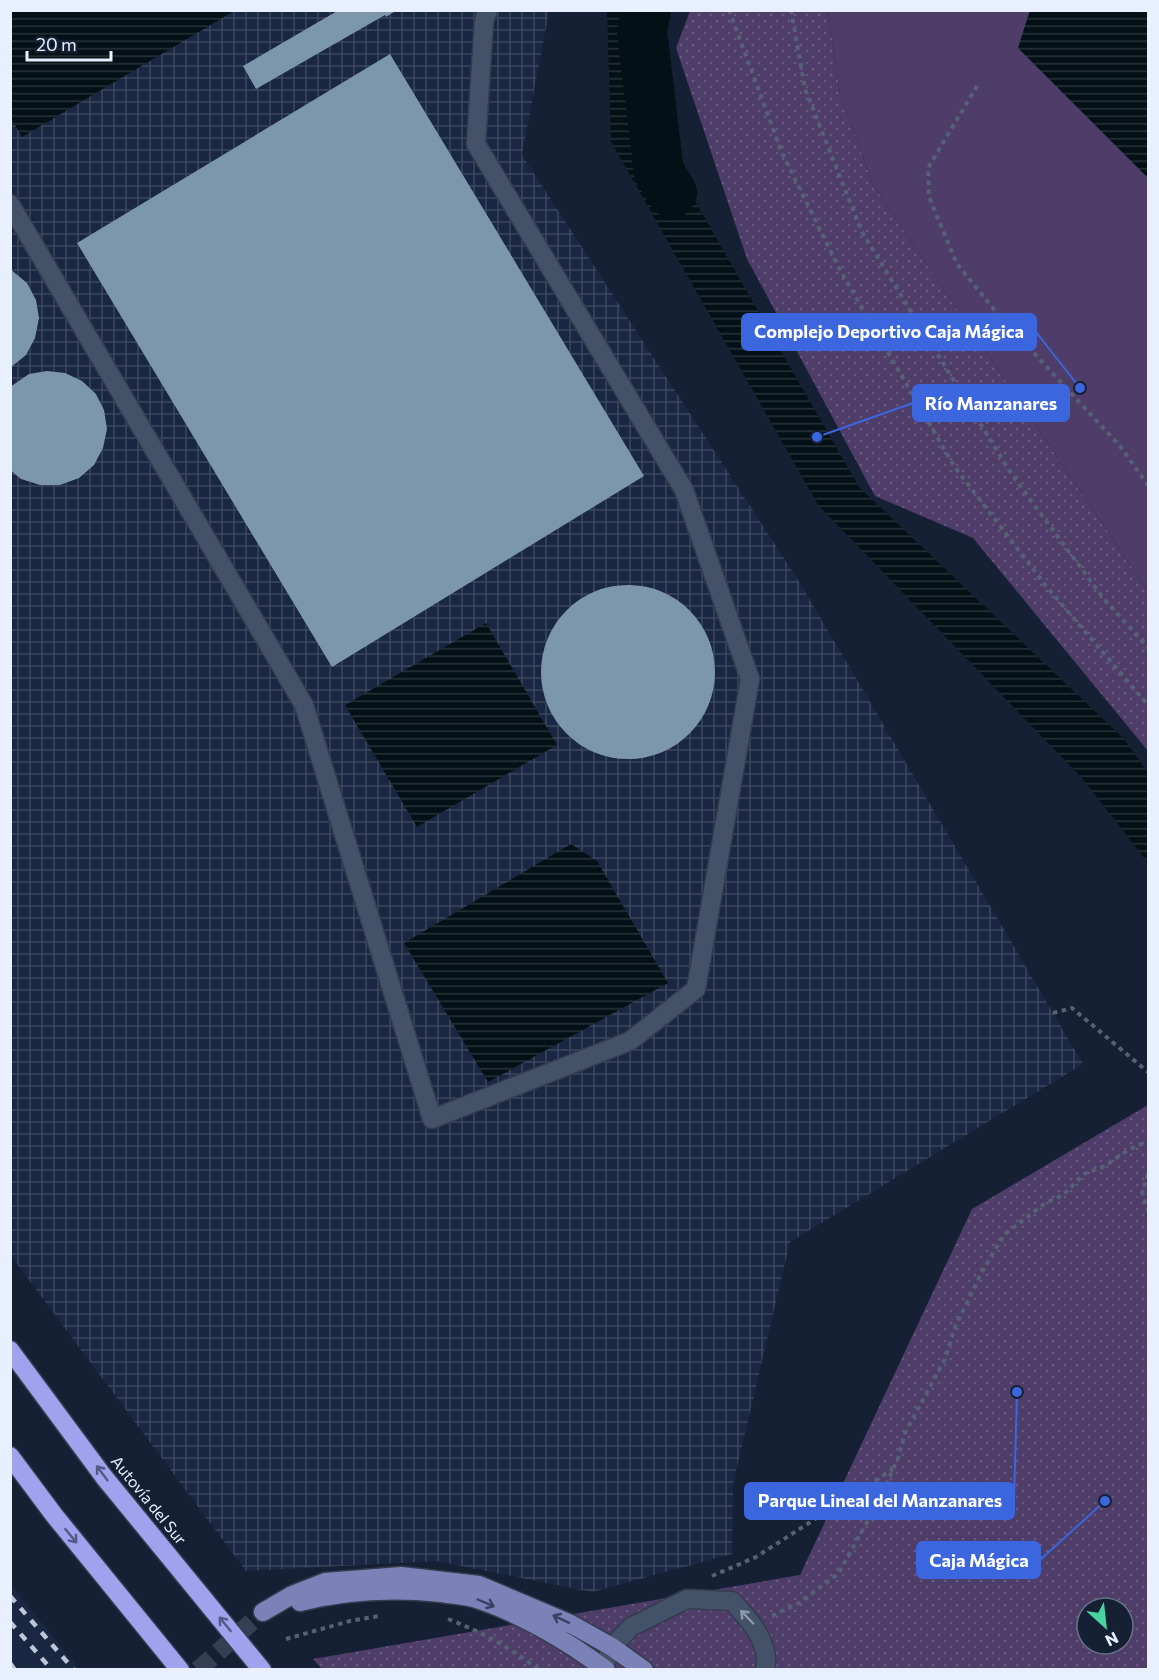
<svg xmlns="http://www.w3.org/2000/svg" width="1159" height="1680" font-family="Commissioner,sans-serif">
<defs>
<pattern id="industrial-grid" width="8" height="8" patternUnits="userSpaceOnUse" patternTransform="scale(1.5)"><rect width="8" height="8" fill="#192742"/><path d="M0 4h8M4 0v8" fill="none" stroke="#3a475e"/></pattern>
<pattern id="park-dots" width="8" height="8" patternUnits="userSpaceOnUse" patternTransform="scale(1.5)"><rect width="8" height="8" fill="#4e3c69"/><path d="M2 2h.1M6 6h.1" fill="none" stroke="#685880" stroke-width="1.8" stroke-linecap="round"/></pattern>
<pattern id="water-rules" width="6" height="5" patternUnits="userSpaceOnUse" patternTransform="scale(1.5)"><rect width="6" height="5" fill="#031015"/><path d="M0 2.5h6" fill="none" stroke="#283338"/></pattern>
</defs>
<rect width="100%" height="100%" fill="#152035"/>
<!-- built -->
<path fill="#192742" d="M 11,1585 L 79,1669 L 11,1669 Z"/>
<!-- industrial -->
<path fill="url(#industrial-grid)" d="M 11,11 L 549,11 L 522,155 L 800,583 L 1083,1064 L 790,1242 L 733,1484 L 732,1554 L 592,1592 L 436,1561 L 246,1571 L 11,1256 Z"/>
<!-- green -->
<path fill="#4e3c69" d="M 828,11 L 1148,11 L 1148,591 L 873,185 L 840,94 Z"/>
<!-- park -->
<path fill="url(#park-dots)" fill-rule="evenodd" d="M 690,11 L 828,11 L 840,94 L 873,185 L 1148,591 L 1148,751 L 973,538 L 875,496 L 747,259 L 676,48 Z
M 1148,1105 L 1148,1669 L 323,1670 L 313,1659 L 800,1575 L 972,1209 ZM 1087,1608 L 1123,1608 L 1123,1644 L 1087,1644 Z"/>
<!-- water -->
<path fill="url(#water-rules)" d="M 1030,10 L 1148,11 L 1148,178 L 1018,48 Z
M 10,11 L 11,10 L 234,11 L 22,137 L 11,118 Z
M 607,11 L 667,11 L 650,95 L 652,126 L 859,487 L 1124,739 L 1148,773 L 1148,863 L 1082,778 L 818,505 L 611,142 Z
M 486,623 L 557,745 L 417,827 L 345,705 Z
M 571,844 L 597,861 L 668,983 L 488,1082 L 404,943 Z"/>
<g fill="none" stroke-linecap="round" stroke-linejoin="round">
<!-- river -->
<path stroke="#031015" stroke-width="50" d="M 646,10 L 642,32 L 659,172 L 672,193"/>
</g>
<!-- building -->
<path fill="#7c97ac" d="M 339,10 L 397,10 L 386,17 L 385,15 L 256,89 L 243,66 Z
M 390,54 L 644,476 L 332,667 L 77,243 Z
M 10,269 L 27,283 L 36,300 L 39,318 L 35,338 L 26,355 L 10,368 Z
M 47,371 L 65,373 L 82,381 L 96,394 L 104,410 L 107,429 L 103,448 L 94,465 L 79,478 L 60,485 L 40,485 L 21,479 L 10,470 L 10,387 L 29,374 Z
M541 672a87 87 0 1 1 174 0a87 87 0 1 1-174 0Z"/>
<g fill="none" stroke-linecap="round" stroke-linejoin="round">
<!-- major-tunnel -->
<path stroke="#353f53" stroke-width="18" stroke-dasharray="18 9" stroke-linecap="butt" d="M 198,1670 L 263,1612"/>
<defs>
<path id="minor" d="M 10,204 L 304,705 L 432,1119 L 630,1041 L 696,989 L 750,679 L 684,490 L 476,144 L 484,21 L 488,10
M 603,1668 L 612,1647 L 631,1627 L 687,1599 L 732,1601 C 749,1619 771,1643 765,1670"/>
<path id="major" d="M 300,1602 C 347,1590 393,1588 441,1593 C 451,1595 463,1595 473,1598 C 518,1612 568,1641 606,1670
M 263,1612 L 292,1595 L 325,1582 L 401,1576 L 479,1585 L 571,1624 L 612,1647 L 644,1670"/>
<path id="highway" d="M 10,1350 L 104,1477 L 262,1670
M 10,1456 L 54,1515 L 180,1670"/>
</defs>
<!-- minor casing -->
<use href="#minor" stroke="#353c4e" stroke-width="21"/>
<!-- major casing -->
<use href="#major" stroke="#353c4e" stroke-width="21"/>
<!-- highway casing -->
<use href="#highway" stroke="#353c4e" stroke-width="21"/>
<!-- path -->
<path stroke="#576174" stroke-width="4" stroke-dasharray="4.5 4.5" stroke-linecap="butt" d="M 729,10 L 782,153 L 839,268 L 954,466 L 1046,586 L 1148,705
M 791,10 L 805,89 L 862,232 L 1012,475 L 1104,599 L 1148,648
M 977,86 L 928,168 L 929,197 L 957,264 L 997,313 L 1119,445 L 1148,485
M 1053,1013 L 1072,1008 L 1148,1072
M 1148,1174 L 1142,1192 L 1148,1211
M 712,1576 L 756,1557 L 893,1469
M 772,1616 L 799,1603 L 838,1574 L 879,1501 L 898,1458 L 905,1433 L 945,1359 L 955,1327 L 982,1272 L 1004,1235 L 1044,1204 L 1063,1195 L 1084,1174 L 1105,1166 L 1128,1150 L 1148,1141
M 448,1619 C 482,1632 511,1648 539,1670
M 286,1639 L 350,1621 L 379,1616"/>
<!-- minor -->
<use href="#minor" stroke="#435169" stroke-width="18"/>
<!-- major -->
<use href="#major" stroke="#7a82b8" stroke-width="18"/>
<!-- highway -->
<use href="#highway" stroke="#9fa2ec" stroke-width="18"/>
<!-- rail -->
<path stroke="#bdc6d6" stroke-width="4.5" stroke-dasharray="8 8" stroke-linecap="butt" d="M 10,1596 L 74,1670
M 10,1622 L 52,1670
M 10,1663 L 15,1670"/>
</g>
<!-- one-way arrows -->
<defs><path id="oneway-shaft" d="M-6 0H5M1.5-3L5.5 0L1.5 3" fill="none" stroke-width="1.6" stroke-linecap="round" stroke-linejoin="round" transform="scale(1.5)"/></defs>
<g stroke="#535a87">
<use href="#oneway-shaft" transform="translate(102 1473) rotate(-127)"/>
<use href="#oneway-shaft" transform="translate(71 1536) rotate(51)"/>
<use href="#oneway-shaft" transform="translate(225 1624) rotate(-129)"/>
</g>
<g stroke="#384263">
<use href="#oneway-shaft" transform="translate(486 1603) rotate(23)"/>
<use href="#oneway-shaft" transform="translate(561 1619) rotate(-155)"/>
</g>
<use stroke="#8d99ac" href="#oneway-shaft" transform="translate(747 1617) rotate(-134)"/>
<g text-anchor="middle" stroke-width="6" stroke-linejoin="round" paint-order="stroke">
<!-- street labels -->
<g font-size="16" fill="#e8f0ff" stroke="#152035">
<text transform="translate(149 1500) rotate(51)" y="6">Autovía del Sur</text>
</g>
</g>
<!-- callouts -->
<path fill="none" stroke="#3b66de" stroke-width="2" d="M1080 388L1036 332M817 437L913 403M1017 1392L1014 1501M1105 1501L1040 1560"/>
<g fill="#3b66de" stroke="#152035" stroke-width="2">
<circle cx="1080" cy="388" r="6"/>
<circle cx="817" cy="437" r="6"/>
<circle cx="1017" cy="1392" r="6"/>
<circle cx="1105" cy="1501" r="6"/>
</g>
<g fill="#3b66de" stroke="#3b66de" stroke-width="2">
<rect x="742" y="314" width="294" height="36" rx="6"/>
<rect x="913" y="385" width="156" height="36" rx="6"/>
<rect x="745" y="1483" width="269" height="36" rx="6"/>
<rect x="917" y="1542" width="123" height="36" rx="6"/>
</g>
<g font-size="18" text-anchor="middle" font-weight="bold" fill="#fff">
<text x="889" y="338">Complejo Deportivo Caja Mágica</text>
<text x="991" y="410">Río Manzanares</text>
<text x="880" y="1507">Parque Lineal del Manzanares</text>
<text x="979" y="1567">Caja Mágica</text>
</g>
<!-- border -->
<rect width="1159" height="1680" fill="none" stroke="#e8f0ff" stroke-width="24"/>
<!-- north arrow -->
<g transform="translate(1105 1626) rotate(153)"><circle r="28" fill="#152035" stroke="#697386" stroke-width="1.5"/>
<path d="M0-4.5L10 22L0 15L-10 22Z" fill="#47d49e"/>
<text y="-9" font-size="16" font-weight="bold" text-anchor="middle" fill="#e8f0ff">N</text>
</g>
<!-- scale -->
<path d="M27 51v9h84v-9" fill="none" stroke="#e8f0ff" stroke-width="3"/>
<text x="36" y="51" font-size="18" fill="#e8f0ff" stroke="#152035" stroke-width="4.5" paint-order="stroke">20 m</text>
</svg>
